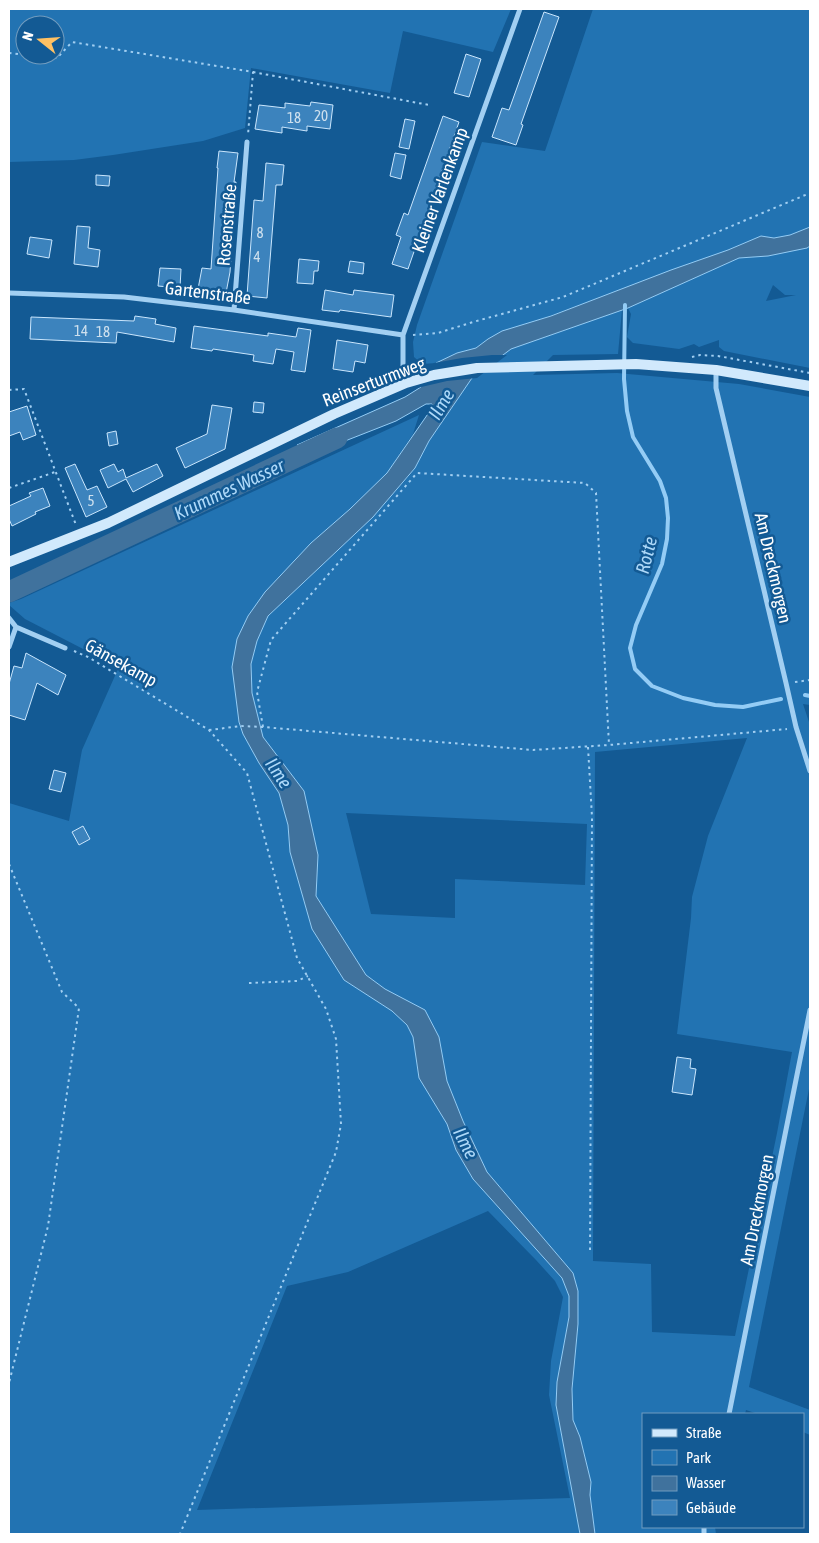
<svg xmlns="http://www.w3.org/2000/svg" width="819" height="1543" font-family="'Asap Condensed',sans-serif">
<rect width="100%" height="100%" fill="#135a94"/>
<!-- green -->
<path fill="#2273b2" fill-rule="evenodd" d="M 9,9 L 511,9 L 493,52 L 403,31 L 390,93 L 251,68 L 245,128 L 203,141 L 113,155 L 74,160 L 9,162 ZM 25,25 L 55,25 L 55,55 L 25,55 Z
M 593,9 L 810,9 L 810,227 L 790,235 L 774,238 L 761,236 L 728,250 L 488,339 L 476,348 L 457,353 L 436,363 L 422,364 L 414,357 L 413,342 L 417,325 L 482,142 L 545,151 Z
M 810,246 L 810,368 L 724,351 L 719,347 L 719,340 L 699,347 L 694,344 L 679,349 L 633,343 L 627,337 L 631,314 L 628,308 L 739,258 L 768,256 ZM 773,285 L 785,295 L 796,295 L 766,301 Z
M 622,310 L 618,354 L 553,355 L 533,375 L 617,373 L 739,384 L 810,397 L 810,705 L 803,704 L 810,725 L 810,1084 L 749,1387 L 810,1410 L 810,1435 L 803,1432 L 803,1414 L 758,1414 L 746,1410 L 745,1414 L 643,1414 L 643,1527 L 715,1527 L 716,1534 L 595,1534 L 590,1495 L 591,1482 L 580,1437 L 573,1420 L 572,1389 L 578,1324 L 578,1291 L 573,1273 L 487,1172 L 463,1121 L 447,1081 L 439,1037 L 385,989 L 366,975 L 316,896 L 318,855 L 304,791 L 263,737 L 252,693 L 251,664 L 257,641 L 268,616 L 373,517 L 409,476 L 415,468 L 429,441 L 472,378 L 511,349 ZM 747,738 L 708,836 L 692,897 L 691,918 L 677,1034 L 792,1052 L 777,1133 L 735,1336 L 652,1332 L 651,1264 L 593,1261 L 595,752 ZM 346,813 L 587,824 L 585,885 L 455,879 L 455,918 L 371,914 Z
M 419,415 L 413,434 L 387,473 L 350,509 L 311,543 L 248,616 L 243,734 L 259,763 L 279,793 L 288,825 L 290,852 L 312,929 L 344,980 L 392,1011 L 407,1025 L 413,1037 L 419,1078 L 447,1124 L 456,1150 L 473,1179 L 562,1278 L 569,1296 L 569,1317 L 557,1382 L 556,1405 L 580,1534 L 9,1534 L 9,803 L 69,821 L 82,750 L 118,669 L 87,651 L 25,619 L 9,605 L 9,603 L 21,599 ZM 488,1211 L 536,1260 L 555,1281 L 563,1297 L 551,1361 L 549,1395 L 570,1498 L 197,1510 L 287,1286 L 348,1272 Z"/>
<!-- water -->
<path fill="#40729d" stroke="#94ccf5" d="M 810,227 L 810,246 L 807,248 L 768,256 L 739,258 L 628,308 L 511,349 L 503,355 L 472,378 L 429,441 L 415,468 L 373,517 L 268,616 L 257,641 L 251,664 L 252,693 L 263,737 L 304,791 L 318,855 L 316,896 L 366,975 L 385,989 L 425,1010 L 439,1037 L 447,1081 L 463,1121 L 487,1172 L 573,1273 L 578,1291 L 578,1324 L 572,1389 L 573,1420 L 580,1437 L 591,1482 L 590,1495 L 595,1534 L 580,1534 L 556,1405 L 557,1382 L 569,1317 L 569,1296 L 562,1278 L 473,1179 L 456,1150 L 447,1124 L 419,1078 L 413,1037 L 407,1025 L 392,1011 L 344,980 L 312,929 L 290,852 L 288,825 L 279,793 L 259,763 L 243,734 L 239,722 L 232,667 L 237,639 L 248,616 L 265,592 L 311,543 L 350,509 L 387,473 L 432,408 L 432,404 L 426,404 L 396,421 L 317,452 L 297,445 L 405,397 L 421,387 L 436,363 L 457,353 L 476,348 L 488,339 L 502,331 L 551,316 L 671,270 L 728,250 L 761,236 L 774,238 L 790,235 Z"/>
<!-- pier -->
<path fill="#135a94" d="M 492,355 L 507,355 L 477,378 L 447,381 L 417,388 L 434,363 L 462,358 Z"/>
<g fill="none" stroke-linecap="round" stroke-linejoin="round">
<!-- stream -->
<path stroke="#94ccf5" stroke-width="4" d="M 625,305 L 624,379 L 627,411 L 633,437 L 660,481 L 666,498 L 668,518 L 667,539 L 662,564 L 636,625 L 630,648 L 635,669 L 652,686 L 683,698 L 715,705 L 743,707 L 781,699
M 805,695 L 810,696"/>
<!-- river -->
<path stroke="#40729d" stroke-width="21" d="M 9,592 L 337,438"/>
</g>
<!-- building -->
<path fill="#3c83bd" stroke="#cae6fd" d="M 544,12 L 559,17 L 521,124 L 523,125 L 516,145 L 492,137 L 502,108 L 509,110 Z
M 466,54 L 481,59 L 469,97 L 454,93 Z
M 311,102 L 333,105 L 330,129 L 307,126 L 307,131 L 282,127 L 282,133 L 255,129 L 259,105 L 285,108 L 285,103 L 310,106 Z
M 443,116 L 459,122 L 408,269 L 392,264 L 401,237 L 396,235 L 404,213 L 408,215 Z
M 405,119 L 415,121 L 409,149 L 399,147 Z
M 219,151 L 238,153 L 234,182 L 236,182 L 230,272 L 226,293 L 198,289 L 202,268 L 211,269 L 218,168 L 217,168 Z
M 395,153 L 406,155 L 401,179 L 390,176 Z
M 266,163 L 284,165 L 282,185 L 276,185 L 267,298 L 247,296 L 254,200 L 263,201 Z
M 96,175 L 110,176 L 109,186 L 96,185 Z
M 77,226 L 90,227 L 88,248 L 100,250 L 98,267 L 74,264 Z
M 30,237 L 52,240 L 49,258 L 27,254 Z
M 299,259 L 319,261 L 318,271 L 314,271 L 313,284 L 297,283 Z
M 350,261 L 364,263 L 363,274 L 348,272 Z
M 160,268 L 181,269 L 180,288 L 158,286 Z
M 325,290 L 353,295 L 354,290 L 394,295 L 391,317 L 340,310 L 339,312 L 322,310 Z
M 135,316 L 156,319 L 155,324 L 176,328 L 174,342 L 117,332 L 116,343 L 30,339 L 31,317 L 134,321 Z
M 194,326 L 268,336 L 268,333 L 296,337 L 298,328 L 311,330 L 305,372 L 291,370 L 294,352 L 276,349 L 273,364 L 253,361 L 254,355 L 213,349 L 212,351 L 191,348 Z
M 337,340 L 368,345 L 365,363 L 355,361 L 353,372 L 333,369 Z
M 254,402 L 264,403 L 263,413 L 253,412 Z
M 212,405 L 232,408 L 225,449 L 185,468 L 176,448 L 207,434 Z
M 27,406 L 36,435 L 23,440 L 20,432 L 9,436 L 9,412 Z
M 116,431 L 118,444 L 109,446 L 107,433 Z
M 75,464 L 87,490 L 97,486 L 107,507 L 86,517 L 65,468 Z
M 114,464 L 118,472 L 123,469 L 126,478 L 157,464 L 163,476 L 133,492 L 126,479 L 108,488 L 100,470 Z
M 43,488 L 50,506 L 35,512 L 36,514 L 12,526 L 9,519 L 9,506 L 31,496 L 29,493 Z
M 26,653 L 66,675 L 58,695 L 37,683 L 25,720 L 9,715 L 9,684 L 14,666 L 22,668 Z
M 54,770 L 66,773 L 61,792 L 49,789 Z
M 83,826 L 90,839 L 79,845 L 72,832 Z
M 677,1057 L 691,1059 L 690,1068 L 696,1069 L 692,1095 L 672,1092 Z"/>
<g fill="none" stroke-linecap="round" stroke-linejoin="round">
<!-- path -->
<path stroke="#a2cff2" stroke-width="2" stroke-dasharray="2.5 4" stroke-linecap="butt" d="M 9,53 L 25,55
M 28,55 L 57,58 L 72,42 L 253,72 L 248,135
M 253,72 L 429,105
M 413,335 L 438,333 L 473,322 L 563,297 L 810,193
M 692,357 L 700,355 L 718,356 L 810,373
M 9,390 L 24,389 L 76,525
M 9,488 L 55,472
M 74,651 L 88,657 L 209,730 L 247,773 L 297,958 L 326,1009 L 336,1039 L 341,1124 L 336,1152 L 180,1534
M 795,682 L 810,680
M 263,727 L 257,692 L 271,640 L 417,473 L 585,483 L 596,493 L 609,745
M 209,730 L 241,726 L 263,727 L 533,750 L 609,745 L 787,729
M 588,747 L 592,817 L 590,1254
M 9,864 L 62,992 L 79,1008 L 48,1226 L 9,1383
M 249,983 L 297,981 L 308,976"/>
<!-- minor -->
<path stroke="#a2cff2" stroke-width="5" d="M 9,293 L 124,297 L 234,310 L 403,335
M 234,310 L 247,142
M 716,370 L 716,388 L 786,683 L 796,727 L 810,771
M 406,383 L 403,366 L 403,335 L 520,9
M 9,618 L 16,627 L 65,648
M 9,647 L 16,627
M 729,1414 L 810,1010
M 704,1527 L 704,1534"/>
<!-- secondary -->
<path stroke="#d1e9fc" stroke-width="10" d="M 9,562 L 108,523 L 334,414 L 406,383 L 434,375 L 477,368 L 636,364 L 716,370 L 810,386"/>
</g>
<g text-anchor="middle" stroke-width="5" stroke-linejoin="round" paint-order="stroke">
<!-- number labels -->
<g font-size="15" fill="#cee0ee">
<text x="321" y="121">20</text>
<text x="294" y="123">18</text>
<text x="260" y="238">8</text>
<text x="257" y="262">4</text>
<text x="81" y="336">14</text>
<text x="103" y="337">18</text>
<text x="91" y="506">5</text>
</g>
<!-- street labels -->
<g font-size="18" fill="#fff" stroke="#135a94">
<text transform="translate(440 190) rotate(-70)" y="6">Kleiner Varlenkamp</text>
<text transform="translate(227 225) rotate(-85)" y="6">Rosenstraße</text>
<text transform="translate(208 293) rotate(7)" y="6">Gartenstraße</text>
<text transform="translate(374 382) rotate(-21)" y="6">Reinserturmweg</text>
<text transform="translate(773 568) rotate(77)" y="6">Am Dreckmorgen</text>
<text transform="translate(121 663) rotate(29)" y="6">Gänsekamp</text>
<text transform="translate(757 1210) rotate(-79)" y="6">Am Dreckmorgen</text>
</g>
<!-- water labels -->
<g font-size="19" font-style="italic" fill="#aed9f9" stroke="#135a94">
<text transform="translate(441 404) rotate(-59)" y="7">Ilme</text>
<text transform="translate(229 489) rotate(-25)" y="7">Krummes Wasser</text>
<text transform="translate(646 555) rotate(-76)" y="7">Rotte</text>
<text transform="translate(279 773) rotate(56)" y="7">Ilme</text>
<text transform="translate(466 1143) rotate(63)" y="7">Ilme</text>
</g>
</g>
<!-- border -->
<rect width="819" height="1543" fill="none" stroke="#ffffff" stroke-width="20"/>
<!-- legend -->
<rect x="642" y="1413" width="162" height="115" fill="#135a94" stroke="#719cbf"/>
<rect x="652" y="1429" width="25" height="8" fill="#d1e9fc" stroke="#719cbf"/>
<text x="686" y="1438" font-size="15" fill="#ffffff">Straße</text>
<rect x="652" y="1450" width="25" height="15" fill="#2273b2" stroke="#719cbf"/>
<text x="686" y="1463" font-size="15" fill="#ffffff">Park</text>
<rect x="652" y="1476" width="25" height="15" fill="#40729d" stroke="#719cbf"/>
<text x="686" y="1488" font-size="15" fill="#ffffff">Wasser</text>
<rect x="652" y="1500" width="25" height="15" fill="#3c83bd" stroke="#719cbf"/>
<text x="686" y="1513" font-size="15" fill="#ffffff">Gebäude</text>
<!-- north arrow -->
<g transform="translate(40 40) rotate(287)"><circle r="24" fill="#135a94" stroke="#719cbf"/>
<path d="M0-4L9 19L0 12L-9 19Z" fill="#ffc163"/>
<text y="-8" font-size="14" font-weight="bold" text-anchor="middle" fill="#ffffff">N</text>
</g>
</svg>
